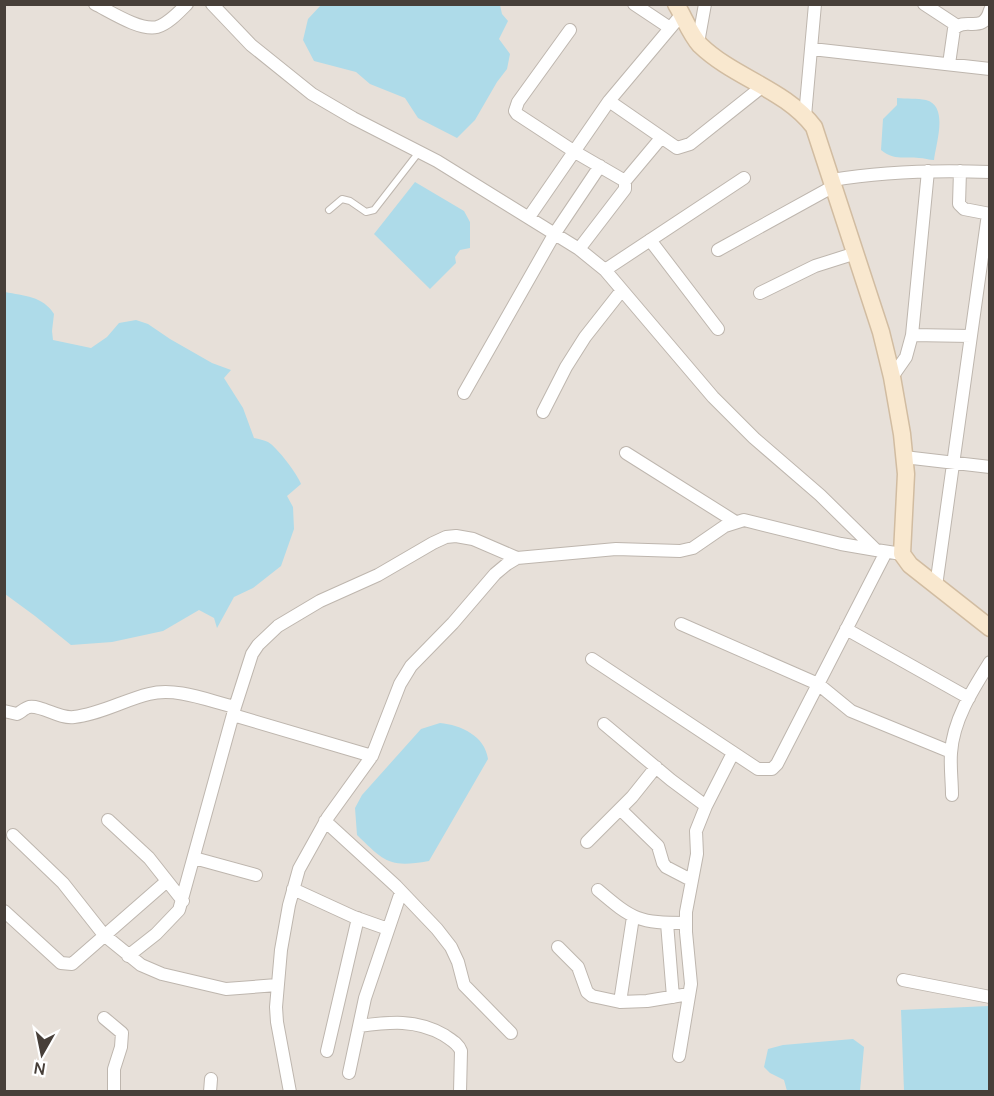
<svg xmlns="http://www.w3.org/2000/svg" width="994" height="1096" font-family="Manrope,sans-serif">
<rect width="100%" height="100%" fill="#f4efeb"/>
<!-- residential -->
<path fill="#e7e0d9" d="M 5,5 L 989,5 L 989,1091 L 5,1091 Z"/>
<!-- water -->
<path fill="#aedbe9" d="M 321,5 L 500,5 L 502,14 L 508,21 L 499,39 L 510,54 L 507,69 L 497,82 L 475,120 L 457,138 L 418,118 L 405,98 L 370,84 L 356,72 L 314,61 L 303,40 L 308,19 Z
M 897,98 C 906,99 917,98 926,100 C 949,106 936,143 934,160 C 929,160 924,158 919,158 C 904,156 894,161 881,150 L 883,119 L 897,105 Z
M 415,182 L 464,211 L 470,222 L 470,248 L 460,250 L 455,257 L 456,263 L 430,289 L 374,234 Z
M 5,292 C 24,296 43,296 54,314 L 52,331 L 53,340 L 91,348 L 107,337 L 119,323 L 136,320 L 148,324 L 170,339 L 212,363 L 231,370 L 224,378 L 243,408 L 254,438 C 259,439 264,440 268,442 C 277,447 298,475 301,484 L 287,496 L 293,507 L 294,529 L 281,566 L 253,588 L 234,597 L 217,628 L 214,618 L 199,610 L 163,631 L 112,642 L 71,645 L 35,616 L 5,594 Z
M 440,723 C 461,725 485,736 488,759 L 429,861 C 389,868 385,862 357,835 L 355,808 L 362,795 L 421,729 Z
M 989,1006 L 989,1091 L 904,1091 L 901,1010 Z
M 853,1039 L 864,1047 L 860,1091 L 787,1091 L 784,1080 L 770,1073 L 764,1067 L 768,1049 L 783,1045 Z"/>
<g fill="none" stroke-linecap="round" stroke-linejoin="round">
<defs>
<path id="lane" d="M 329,210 L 342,199 L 350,201 L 366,212 L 374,210 L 419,152"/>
<path id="street" d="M 95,4 C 111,12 140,31 157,27 C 168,24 179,12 187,4
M 212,4 L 251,45 L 312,94 L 353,118 L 437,161 L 579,249 L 605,270 L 713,397 L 754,438 L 820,495 L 876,550 L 902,554
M 634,4 L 670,28
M 924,4 L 956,25
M 570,30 L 518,102 L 515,111 L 517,114 L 575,152 L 625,181 L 625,189 L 579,249
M 698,43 L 705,4
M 812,49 L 990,69
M 949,64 L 954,29 C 966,16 983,35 990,10
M 609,101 L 677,148 L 690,144 L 763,86
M 805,116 L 815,4
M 960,171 L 959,204 L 964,209 L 990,214
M 832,180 C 885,171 937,170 990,172
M 625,181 L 661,138
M 529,217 L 609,101 L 682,14
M 650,240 L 718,329
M 718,250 L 834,186
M 605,270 L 744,178
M 760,293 L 815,266 L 856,253
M 912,335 L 971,336
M 892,377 L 906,357 L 912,335 L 928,171
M 464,393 L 555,233 L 600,166
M 543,412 L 566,367 L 585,337 L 622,290
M 626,453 L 734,521
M 904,457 L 990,467
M 936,586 L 988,214
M 681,624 L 818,684 L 851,711 L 951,752
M 846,629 L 969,698
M 592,659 L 758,769 L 772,769 L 777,764 L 886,552
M 4,711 L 17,714 C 21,712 25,708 29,707 C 42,705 59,719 74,717 C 101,714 124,700 149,694 C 177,687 209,701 235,707
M 233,715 L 372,756
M 604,724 L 671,780 L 706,806
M 952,795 C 952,781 950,767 951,753 C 953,720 973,689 990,662
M 620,809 L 658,846 L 663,863 L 666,867 L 691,880
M 108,820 L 149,858 L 183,901
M 325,821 L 396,886 L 437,929 L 451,947 L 458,962 L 464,985 L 511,1033
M 13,835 L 63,883 L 104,935 L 141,965 L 162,974 L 226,989 L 277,985
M 587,842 L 632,797 L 656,767
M 194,858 L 256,875
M 293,889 L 354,917 L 388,929
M 598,890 C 633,920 639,923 686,923
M 4,911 L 61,963 L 72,964 L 167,881
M 667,923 L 673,997
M 558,947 L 578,967 L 587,992 L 592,996 L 620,1002 L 647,1001 L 689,994
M 128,956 L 156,934 L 179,910 L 235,707 L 252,654 L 258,645 L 278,626 L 320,601 L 378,575 L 433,543 L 446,537 L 456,536 L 473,539 L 517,558
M 903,980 L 990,997
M 620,1002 L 633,917
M 104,1018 L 122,1033 L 121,1047 L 114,1069 L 114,1092
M 359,1026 C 390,1022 416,1019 444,1035 C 451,1040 458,1043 461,1051 L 460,1092
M 327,1051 L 358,918
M 679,1056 L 691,984 L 686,932 L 686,912 L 697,854 L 696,831 L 706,806 L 733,753
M 349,1073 L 365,998 L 401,892
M 210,1092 L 211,1079
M 290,1092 L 277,1022 L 276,1007 L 281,950 L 289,905 L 299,869 L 328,817 L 372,756 L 400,684 L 411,666 L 453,623 L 495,574 L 507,564 L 517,558 L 616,549 L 680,551 L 693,548 L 725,526 L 744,520 L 841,544 L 876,550"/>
<path id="secondary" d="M 676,4 C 684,17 690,34 700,45 C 734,78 785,89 814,127 L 881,332 L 892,377 L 902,434 L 906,474 L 902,554 L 910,565 L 990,628"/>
</defs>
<!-- lane casing -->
<use href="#lane" stroke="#beb6ae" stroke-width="8"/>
<!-- street casing -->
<use href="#street" stroke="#beb6ae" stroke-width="14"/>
<!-- secondary casing -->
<use href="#secondary" stroke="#d1bca1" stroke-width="19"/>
<!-- lane -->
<use href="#lane" stroke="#fff" stroke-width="6"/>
<!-- street -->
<use href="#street" stroke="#fff" stroke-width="12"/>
<!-- secondary -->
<use href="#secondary" stroke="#f9e8cf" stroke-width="16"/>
</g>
<!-- border -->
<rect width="994" height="1096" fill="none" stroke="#473f39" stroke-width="12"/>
<!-- north arrow -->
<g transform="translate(42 1054) rotate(189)" stroke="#ffffff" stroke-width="4.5" paint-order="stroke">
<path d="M0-4.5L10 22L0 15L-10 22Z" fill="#473f39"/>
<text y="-9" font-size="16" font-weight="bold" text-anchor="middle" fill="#473f39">N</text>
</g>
</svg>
